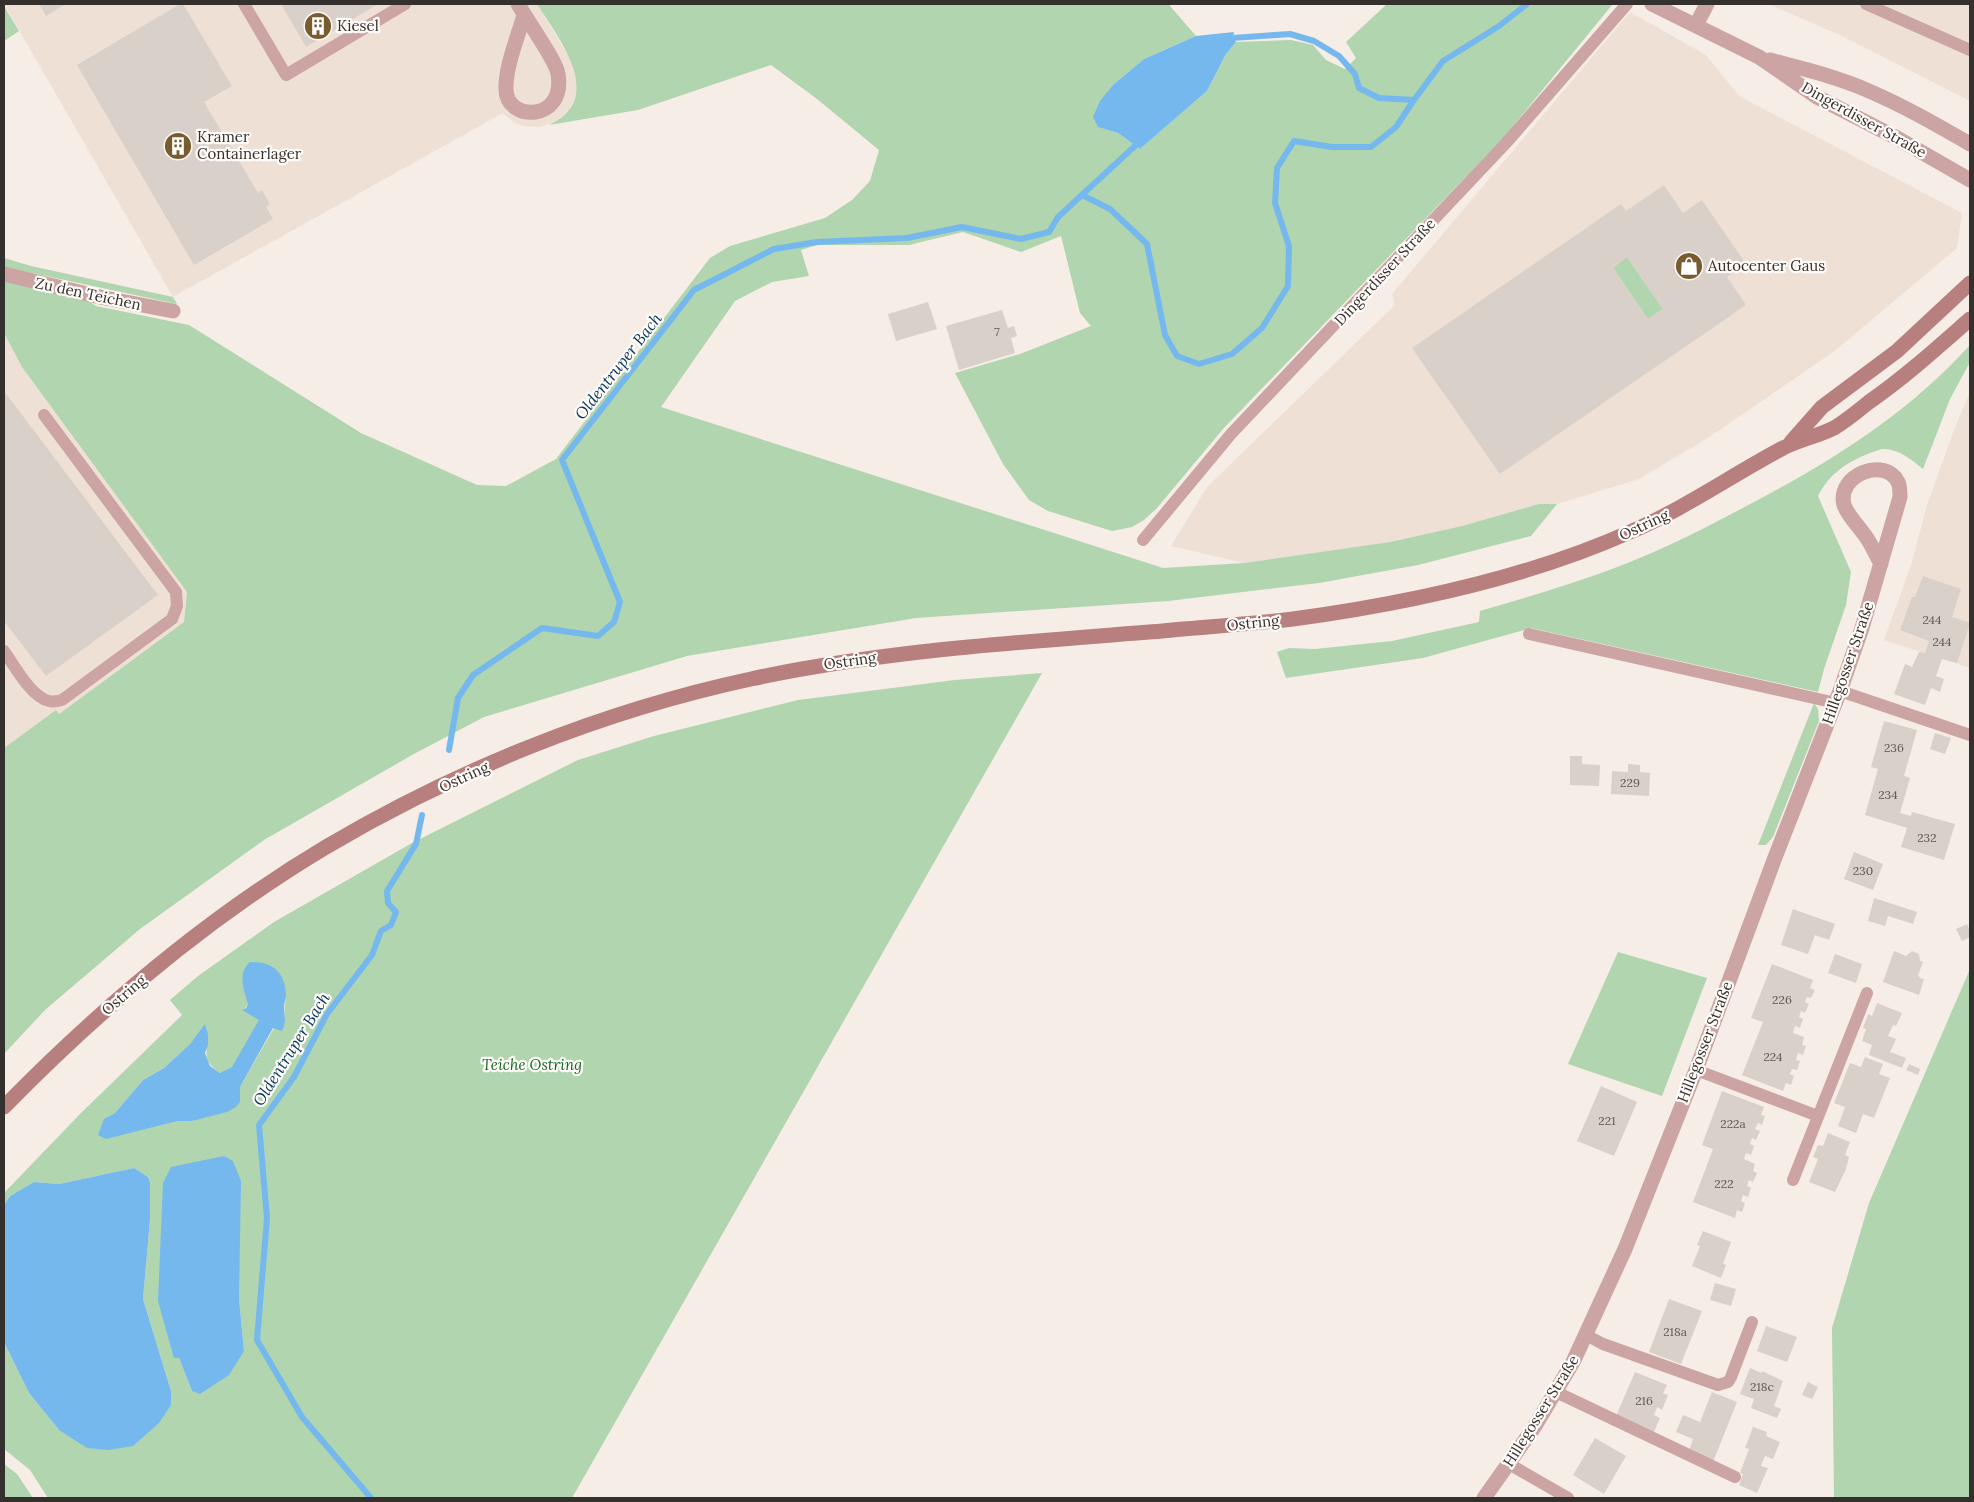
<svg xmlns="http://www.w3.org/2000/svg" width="1974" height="1502" font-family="Lora,serif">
<rect width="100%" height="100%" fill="#f6ede6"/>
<!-- built -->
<path fill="#efe0d6" d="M 4,4 L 537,4 L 571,60 L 577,83 L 577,92 L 570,108 L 557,121 L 540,127 L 523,126 L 513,122 L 503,113 L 173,297 Z
M 1768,4 L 1970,4 L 1970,101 L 1842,36 Z
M 1630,12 L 1706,55 L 1739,96 L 1962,213 L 1957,248 L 1836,350 L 1711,436 L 1639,479 L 1557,504 L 1539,504 L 1462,526 L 1390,542 L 1244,563 L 1171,546 L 1207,487 L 1395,305 L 1392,294 Z
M 4,333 L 22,367 L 187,592 L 184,622 L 59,714 L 56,710 L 4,748 Z
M 1970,392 L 1970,668 L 1884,640 L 1911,565 L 1927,505 L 1954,430 Z"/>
<!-- green -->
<path fill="#b0d5af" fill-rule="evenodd" d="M 537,4 L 1170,4 L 1170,6 L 1196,36 L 1144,59 L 1114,84 L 1099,127 L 1118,133 L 1140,149 L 1207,91 L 1226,54 L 1236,42 L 1291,40 L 1313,45 L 1326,60 L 1345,69 L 1356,58 L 1346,42 L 1387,4 L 1612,5 L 1503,138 L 1223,429 L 1157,508 L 1144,520 L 1132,527 L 1112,531 L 1048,511 L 1029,500 L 1003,464 L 955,373 L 1020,354 L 1091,326 L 1080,313 L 1061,236 L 1021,252 L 963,232 L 909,245 L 817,245 L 801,250 L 809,276 L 772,282 L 735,301 L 661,407 L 1163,568 L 1244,563 L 1390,542 L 1462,526 L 1539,504 L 1557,504 L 1531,536 L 1418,565 L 1319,583 L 1168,601 L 916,618 L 687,656 L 484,717 L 412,755 L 264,840 L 140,929 L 45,1010 L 4,1054 L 4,748 L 56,710 L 59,714 L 184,622 L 187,592 L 22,367 L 4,333 L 4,279 L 82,297 L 96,306 L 189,325 L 361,433 L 477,485 L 506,486 L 556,459 L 710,258 L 730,246 L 825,218 L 852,200 L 870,181 L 879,150 L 817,99 L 771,65 L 638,110 L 549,125 C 607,98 559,39 537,4 Z
M 4,6 L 19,31 L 4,41 Z
M 1627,257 L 1663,309 L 1648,319 L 1613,268 Z
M 4,258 L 31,266 L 173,297 L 177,304 L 4,267 Z
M 1970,345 L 1970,362 L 1950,399 L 1923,469 C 1912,460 1898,448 1882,449 C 1878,450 1874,452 1870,453 C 1847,462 1829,474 1818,496 L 1851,572 L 1846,605 L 1824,669 L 1818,692 L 1531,628 L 1423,658 L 1286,678 L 1277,652 L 1289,648 L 1315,649 L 1392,641 L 1479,622 L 1480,611 C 1535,595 1590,579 1642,557 C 1685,539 1726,517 1767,495 C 1842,455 1913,408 1970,345 Z
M 1042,673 L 572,1498 L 48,1498 L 30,1470 L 4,1449 L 4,1342 L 29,1393 L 59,1430 L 171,1391 L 143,1299 L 150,1220 L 148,1177 L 134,1168 L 59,1184 L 34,1182 L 10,1196 L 4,1205 L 4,1193 L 81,1113 L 182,1015 L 170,1000 L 198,976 L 274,922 L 412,843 L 578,760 L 654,736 L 798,700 L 955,680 ZM 286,998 C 284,1009 285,1019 282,1030 L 274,1028 L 240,1087 L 240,1102 L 192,1121 L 104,1120 L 115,1113 L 143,1080 L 164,1068 L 190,1044 L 205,1025 C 214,1048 195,1056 220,1073 L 232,1068 L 260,1020 L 243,1010 L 248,1004 ZM 239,1298 L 244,1351 L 192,1391 L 179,1358 Z
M 1814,703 L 1818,709 L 1819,721 L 1773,837 L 1766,845 L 1758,845 Z
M 1618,952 L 1707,978 L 1662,1096 L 1568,1064 Z
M 1970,969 L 1970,1498 L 1834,1498 L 1832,1328 L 1869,1203 Z
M 4,1464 L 17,1474 L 33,1498 L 4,1498 Z"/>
<!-- water -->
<path fill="#75b8ee" d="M 1234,32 L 1233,38 L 1236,42 L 1226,54 L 1207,91 L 1140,149 L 1118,133 L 1098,127 L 1093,117 L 1100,101 L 1114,84 L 1144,59 L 1196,36 Z
M 250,962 C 273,962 285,972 286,995 C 286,1000 284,1003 284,1007 C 284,1018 287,1020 282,1031 L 273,1028 L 240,1087 L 240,1102 L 236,1107 L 227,1112 L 192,1121 L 177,1121 L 106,1139 L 98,1135 L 104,1119 L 115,1113 L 143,1080 L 164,1068 L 190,1044 L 205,1024 L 208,1034 L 208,1045 L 205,1053 L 210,1066 L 220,1073 L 232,1067 L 259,1020 L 242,1010 L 246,1008 L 248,1004 C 244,990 237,973 250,962 Z
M 224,1156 L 233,1161 L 241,1181 L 239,1298 L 244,1351 L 229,1375 L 200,1394 L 192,1391 L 179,1358 L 174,1358 L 158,1301 L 163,1183 L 171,1167 Z
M 134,1168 L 148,1177 L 150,1183 L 150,1220 L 143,1299 L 171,1391 L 171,1405 L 159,1423 L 133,1446 L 109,1450 L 87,1448 L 59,1430 L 29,1393 L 4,1342 L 4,1205 L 10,1196 L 34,1182 L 59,1184 Z"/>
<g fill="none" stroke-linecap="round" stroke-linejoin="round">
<!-- stream -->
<path stroke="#75b8ee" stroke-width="6" d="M 1225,40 L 1232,38 L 1290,34 L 1314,41 L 1339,56 L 1355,74 L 1359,88 L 1379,98 L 1414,100 L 1443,61 L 1499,26 L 1527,4
M 1082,195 L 1110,209 L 1147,244 L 1165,335 L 1177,356 L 1199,364 L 1232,354 L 1262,328 L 1288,286 L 1289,246 L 1275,203 L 1277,168 L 1294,141 L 1332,147 L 1371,147 L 1396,127 L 1414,100
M 449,750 L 458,698 L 473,675 L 542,628 L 598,636 L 614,622 L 620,602 L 562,460 L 694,290 L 774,249 L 817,242 L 907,238 L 962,227 L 1021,239 L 1049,232 L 1058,217 L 1136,145 L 1139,139
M 371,1498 L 302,1417 L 257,1340 L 267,1218 L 259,1125 L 294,1077 L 327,1014 L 372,955 L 381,931 L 391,925 L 396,912 L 388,903 L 387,891 L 416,844 L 422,815"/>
</g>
<!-- building -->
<path fill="#d9d0ca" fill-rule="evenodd" d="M 39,4 L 66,4 L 46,16 Z
M 180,4 L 183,4 L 232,86 L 204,102 L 258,193 L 262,190 L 270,204 L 266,207 L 273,219 L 194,265 L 77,65 Z
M 281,4 L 378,4 L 306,47 Z
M 1664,185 L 1683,213 L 1702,200 L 1746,264 L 1727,277 L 1746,305 L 1500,474 L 1412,348 L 1621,204 L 1626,211 ZM 1627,257 L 1663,309 L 1648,319 L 1613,268 Z
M 928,302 L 937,329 L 896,341 L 888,314 Z
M 1002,310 L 1008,328 L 1014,326 L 1017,336 L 1011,338 L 1015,353 L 959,370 L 946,326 Z
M 4,391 L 158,595 L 46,676 L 4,621 Z
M 1923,576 L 1961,589 L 1952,617 L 1970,623 L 1957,663 L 1942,659 L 1936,676 L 1944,679 L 1940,692 L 1931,688 L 1925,705 L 1894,694 L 1905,664 L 1912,667 L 1919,652 L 1925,653 L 1929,641 L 1900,630 L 1912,597 L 1915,597 Z
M 1884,721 L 1917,730 L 1904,776 L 1910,778 L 1900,813 L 1911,816 L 1912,812 L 1955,824 L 1944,860 L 1901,847 L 1907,828 L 1865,815 L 1878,769 L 1871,767 Z
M 1935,733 L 1951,738 L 1945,754 L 1930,749 Z
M 1570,756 L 1582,756 L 1582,764 L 1600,765 L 1599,786 L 1570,785 Z
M 1628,764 L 1640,765 L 1640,772 L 1650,773 L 1649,796 L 1611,794 L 1612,771 L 1628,772 Z
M 1854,852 L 1883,864 L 1873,890 L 1844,879 Z
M 1874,898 L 1917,912 L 1913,924 L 1888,916 L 1885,926 L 1868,921 Z
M 1793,909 L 1835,924 L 1829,940 L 1815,935 L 1808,954 L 1781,945 Z
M 1967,924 L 1970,931 L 1970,937 L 1962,941 L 1956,929 Z
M 1894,951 L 1906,956 L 1912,951 L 1919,954 L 1920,961 L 1923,962 L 1918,975 L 1920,978 L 1924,979 L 1919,995 L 1883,982 Z
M 1835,954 L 1862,964 L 1856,983 L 1828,973 Z
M 1772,964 L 1813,980 L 1810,988 L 1815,990 L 1811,998 L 1807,997 L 1805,1002 L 1809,1004 L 1805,1013 L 1801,1011 L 1799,1017 L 1803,1019 L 1800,1028 L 1795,1026 L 1793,1033 L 1804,1037 L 1802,1045 L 1806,1046 L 1803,1055 L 1798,1053 L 1796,1060 L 1800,1061 L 1797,1070 L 1792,1069 L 1790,1074 L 1794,1076 L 1791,1085 L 1786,1083 L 1783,1091 L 1742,1075 L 1763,1022 L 1751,1018 Z
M 1877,1003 L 1902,1013 L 1896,1026 L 1893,1025 L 1888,1036 L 1896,1039 L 1890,1052 L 1906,1058 L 1902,1068 L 1869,1055 L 1872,1045 L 1862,1041 L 1866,1029 L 1863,1028 L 1868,1014 L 1872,1016 Z
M 1865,1057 L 1883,1064 L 1879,1074 L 1890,1078 L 1874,1118 L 1863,1114 L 1856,1133 L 1838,1126 L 1845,1107 L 1834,1103 L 1850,1063 L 1861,1067 Z
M 1909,1064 L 1920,1069 L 1918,1075 L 1906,1070 Z
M 1601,1086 L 1637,1102 L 1614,1156 L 1577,1141 Z
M 1722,1091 L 1764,1107 L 1761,1115 L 1765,1116 L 1762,1125 L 1758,1123 L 1755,1129 L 1760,1131 L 1756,1140 L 1752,1138 L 1750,1144 L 1754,1146 L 1751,1155 L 1746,1153 L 1744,1159 L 1755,1164 L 1753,1171 L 1757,1173 L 1753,1182 L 1749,1180 L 1747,1186 L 1751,1188 L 1748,1197 L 1743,1195 L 1741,1201 L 1745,1203 L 1742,1212 L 1737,1210 L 1735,1218 L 1693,1202 L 1713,1149 L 1702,1145 Z
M 1828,1133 L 1850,1142 L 1845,1155 L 1849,1157 L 1846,1169 L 1835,1192 L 1809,1182 L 1818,1159 L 1813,1157 L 1818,1145 L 1823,1146 Z
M 1703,1231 L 1731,1242 L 1723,1264 L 1726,1265 L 1721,1278 L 1692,1266 L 1700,1246 L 1697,1245 Z
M 1715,1283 L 1736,1289 L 1731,1306 L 1710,1300 Z
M 1669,1299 L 1702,1311 L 1681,1364 L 1649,1352 Z
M 1766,1326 L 1797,1337 L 1787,1362 L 1757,1351 Z
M 1750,1368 L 1762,1373 L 1762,1371 L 1783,1381 L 1774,1406 L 1781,1409 L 1777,1418 L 1751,1408 L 1754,1399 L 1740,1394 Z
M 1635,1372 L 1667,1385 L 1663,1393 L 1668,1395 L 1662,1410 L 1657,1407 L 1654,1415 L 1660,1418 L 1654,1432 L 1616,1416 Z
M 1808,1382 L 1818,1387 L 1812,1399 L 1802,1395 Z
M 1712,1392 L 1737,1402 L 1713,1462 L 1689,1451 L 1693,1439 L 1676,1432 L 1683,1415 L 1700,1422 Z
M 1753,1427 L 1767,1432 L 1766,1436 L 1780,1442 L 1773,1459 L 1765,1456 L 1761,1466 L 1768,1468 L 1757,1493 L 1739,1485 L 1743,1474 L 1740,1473 L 1749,1449 L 1745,1448 Z
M 1595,1438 L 1626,1456 L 1604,1494 L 1573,1475 Z"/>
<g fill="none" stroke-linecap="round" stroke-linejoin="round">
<!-- service -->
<path stroke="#cba4a3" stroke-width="12" d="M 244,4 L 286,75 L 405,4
M 1866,4 L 1970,50
M 1143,540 L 1231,434 L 1507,142 L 1627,4
M 1529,634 L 1836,703
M 4,651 C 14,665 31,697 49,701 C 53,702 58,701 62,700 L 172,619 L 177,606 L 176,592 L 44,415
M 1840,691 L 1970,735
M 1696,1070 L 1818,1116
M 1793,1180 L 1867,993
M 1586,1335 L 1603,1344 L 1718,1385 L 1728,1382 L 1731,1377 L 1752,1322
M 1556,1392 L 1735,1477
M 1509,1464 L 1568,1498"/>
<!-- minor -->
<path stroke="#cba4a3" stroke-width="15" d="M 518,4 C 525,17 557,62 558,74 C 566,122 507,122 506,90 C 505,67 518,37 524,15
M 1652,4 L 1759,57 L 1817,97 L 1897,138 L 1970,180
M 1696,25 L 1707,4
M 1770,60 C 1804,69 1837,77 1869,91 C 1904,106 1937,125 1970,144
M 4,274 L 100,297 L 173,311
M 1484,1498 L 1535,1426 L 1573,1362 L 1625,1249 L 1696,1070 L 1774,860 L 1840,691 L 1862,628 L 1900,497 C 1900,492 1900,486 1898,482 C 1885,456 1836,475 1844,505 C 1848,516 1857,524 1864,534 C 1871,543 1875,553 1881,564"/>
<!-- secondary -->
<path stroke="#b77f7e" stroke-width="15" d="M 1791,442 L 1822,407 L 1897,351 L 1970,283
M 4,1107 C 100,1009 207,918 326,847 C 456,770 602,711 751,679 C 886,650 1025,642 1162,631 C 1206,627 1250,624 1293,619 C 1404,604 1527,578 1630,532 C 1684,509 1732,475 1783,448 C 1799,440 1818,436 1834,428 C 1846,421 1858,411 1869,402 C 1905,377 1937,348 1970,319"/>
</g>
<!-- icons -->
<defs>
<symbol id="building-disc" viewBox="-11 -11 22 22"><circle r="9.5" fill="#785b2f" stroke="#fffbf9"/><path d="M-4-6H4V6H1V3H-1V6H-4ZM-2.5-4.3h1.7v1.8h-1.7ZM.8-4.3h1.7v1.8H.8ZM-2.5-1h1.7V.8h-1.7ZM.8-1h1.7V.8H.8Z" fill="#fff"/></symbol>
<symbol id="shop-disc" viewBox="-11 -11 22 22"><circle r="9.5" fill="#785b2f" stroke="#fffbf9"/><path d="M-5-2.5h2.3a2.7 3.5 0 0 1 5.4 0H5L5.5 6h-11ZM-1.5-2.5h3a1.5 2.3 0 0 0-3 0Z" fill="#fff"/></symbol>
</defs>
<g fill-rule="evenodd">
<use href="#building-disc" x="302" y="10" width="32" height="32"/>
<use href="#building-disc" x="162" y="130" width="32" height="32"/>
<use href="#shop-disc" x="1673" y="250" width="32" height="32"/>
</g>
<g text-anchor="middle" stroke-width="4.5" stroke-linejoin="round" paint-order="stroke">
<!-- number labels -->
<g font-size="12" fill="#5c5854">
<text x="997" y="336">7</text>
<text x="1932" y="624">244</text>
<text x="1942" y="646">244</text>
<text x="1894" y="752">236</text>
<text x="1630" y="787">229</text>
<text x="1888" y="799">234</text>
<text x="1927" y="842">232</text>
<text x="1863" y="875">230</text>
<text x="1782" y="1004">226</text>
<text x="1773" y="1061">224</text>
<text x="1607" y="1125">221</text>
<text x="1733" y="1128">222a</text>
<text x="1724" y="1188">222</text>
<text x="1675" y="1336">218a</text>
<text x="1762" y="1391">218c</text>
<text x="1644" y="1405">216</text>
</g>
<!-- poi labels -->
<g font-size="15" fill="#33302d" stroke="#fffbf9" text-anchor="start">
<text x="337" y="31">Kiesel</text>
<text x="197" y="142">Kramer<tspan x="197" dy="17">Containerlager</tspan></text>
<text x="1708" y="271">Autocenter Gaus</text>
</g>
<!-- street labels -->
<g font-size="15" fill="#33302d" stroke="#fffbf9">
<text transform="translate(1864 120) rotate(29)" y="5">Dingerdisser Straße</text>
<text transform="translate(1385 272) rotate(-47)" y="5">Dingerdisser Straße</text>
<text transform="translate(88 294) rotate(12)" y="5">Zu den Teichen</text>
<text transform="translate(1644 525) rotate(-25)" y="5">Ostring</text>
<text transform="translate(1253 623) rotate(-6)" y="5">Ostring</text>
<text transform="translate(850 661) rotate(-8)" y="5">Ostring</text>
<text transform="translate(1848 663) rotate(-71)" y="5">Hillegosser Straße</text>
<text transform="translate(464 777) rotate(-25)" y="5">Ostring</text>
<text transform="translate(124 995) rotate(-41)" y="5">Ostring</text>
<text transform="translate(1705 1042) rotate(-69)" y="5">Hillegosser Straße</text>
<text transform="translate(1541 1411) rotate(-58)" y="5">Hillegosser Straße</text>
</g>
<!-- park labels -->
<g font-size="15" font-style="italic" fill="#146a20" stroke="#fffbf9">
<text x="532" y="1070">Teiche Ostring</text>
</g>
<!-- water labels -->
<g font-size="16" font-style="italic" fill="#02385b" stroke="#fffbf9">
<text transform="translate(618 366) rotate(-52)" y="6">Oldentruper Bach</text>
<text transform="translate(291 1049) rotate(-58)" y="6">Oldentruper Bach</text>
</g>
</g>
<!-- border -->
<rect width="1974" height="1502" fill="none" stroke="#33302d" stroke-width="10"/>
</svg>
